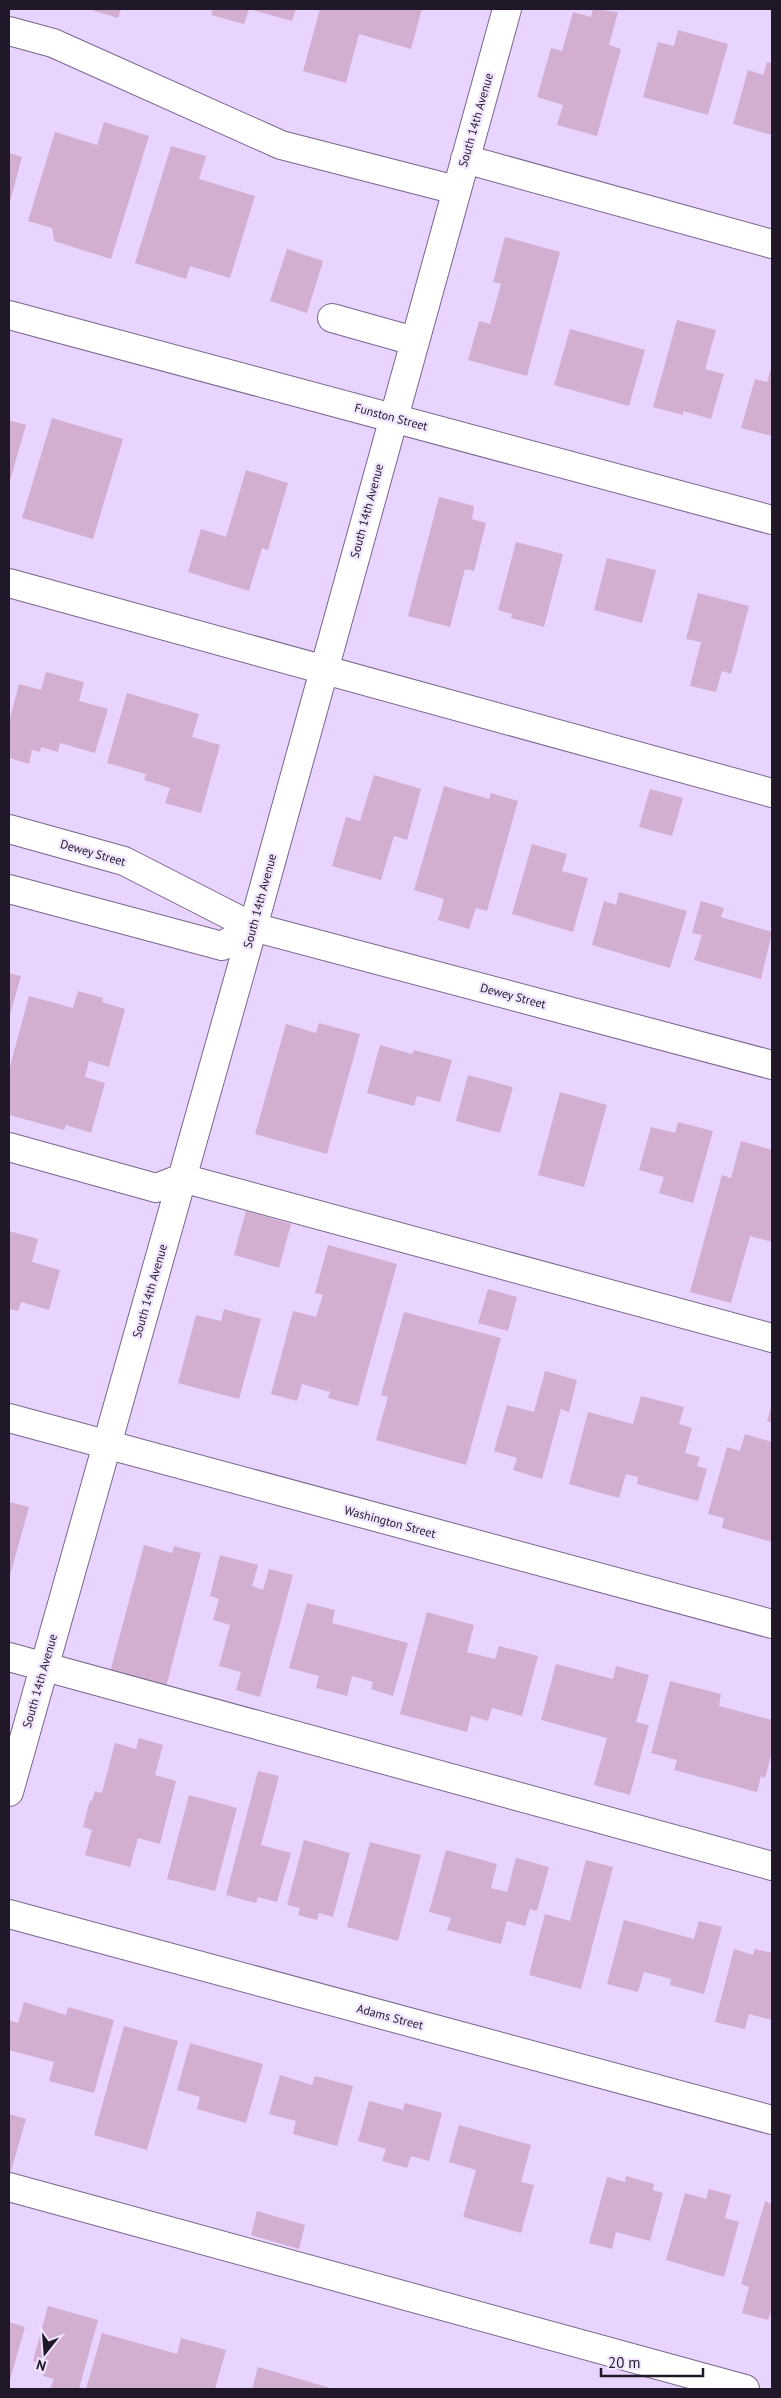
<svg xmlns="http://www.w3.org/2000/svg" width="781" height="2398" font-family="'PT Sans',sans-serif">
<rect width="100%" height="100%" fill="#e8d4ff"/>
<!-- building -->
<path fill="#d2afd1" d="M 88,9 L 121,9 L 118,18 Z
M 213,9 L 249,9 L 244,24 L 211,15 Z
M 249,9 L 296,9 L 292,21 Z
M 320,9 L 422,9 L 411,49 L 359,34 L 346,83 L 303,71 Z
M 593,9 L 618,12 L 609,45 L 621,49 L 597,136 L 557,125 L 563,105 L 537,97 L 551,48 L 562,51 L 573,12 L 591,17 Z
M 678,30 L 728,44 L 708,115 L 643,97 L 658,42 L 674,46 Z
M 767,62 L 772,63 L 772,135 L 733,124 L 748,70 L 763,75 Z
M 104,122 L 149,136 L 111,259 L 54,241 L 52,228 L 28,221 L 55,132 L 97,145 Z
M 171,146 L 206,156 L 199,179 L 255,196 L 230,278 L 190,266 L 186,279 L 135,263 Z
M 9,153 L 22,157 L 9,205 Z
M 505,237 L 560,252 L 527,376 L 468,360 L 479,321 L 490,324 L 501,284 L 493,282 Z
M 287,249 L 323,261 L 307,313 L 270,301 Z
M 677,320 L 716,330 L 705,369 L 724,374 L 711,419 L 683,411 L 683,415 L 653,407 Z
M 570,329 L 645,350 L 629,406 L 554,385 Z
M 772,365 L 772,436 L 741,428 L 755,379 L 767,382 Z
M 52,418 L 123,439 L 93,539 L 22,518 Z
M 9,420 L 26,425 L 9,484 Z
M 246,470 L 288,483 L 268,550 L 262,548 L 249,591 L 188,572 L 201,529 L 226,537 Z
M 439,497 L 474,506 L 472,519 L 486,523 L 474,571 L 465,569 L 450,627 L 408,616 Z
M 516,542 L 563,554 L 544,627 L 511,618 L 512,614 L 498,610 Z
M 607,558 L 656,570 L 642,623 L 594,610 Z
M 698,593 L 749,606 L 731,674 L 722,671 L 716,692 L 690,686 L 701,642 L 686,639 Z
M 46,672 L 84,682 L 79,701 L 108,709 L 95,753 L 60,743 L 58,752 L 41,747 L 40,752 L 32,750 L 29,764 L 9,758 L 9,722 L 19,684 L 41,690 Z
M 127,693 L 199,714 L 192,737 L 220,745 L 201,813 L 165,803 L 170,788 L 144,780 L 146,774 L 107,763 Z
M 374,775 L 421,789 L 407,840 L 394,836 L 381,880 L 332,866 L 346,817 L 360,821 Z
M 444,786 L 489,799 L 491,793 L 518,801 L 487,911 L 476,908 L 469,929 L 438,920 L 444,899 L 414,890 Z
M 650,789 L 683,798 L 672,836 L 639,827 Z
M 532,844 L 567,854 L 562,871 L 588,878 L 573,932 L 512,914 Z
M 619,892 L 687,911 L 670,968 L 592,945 L 604,901 L 616,905 Z
M 701,901 L 724,908 L 721,917 L 772,932 L 761,979 L 694,960 L 702,935 L 692,933 Z
M 9,973 L 21,976 L 9,1018 Z
M 78,991 L 103,998 L 102,1002 L 125,1009 L 109,1067 L 89,1061 L 85,1077 L 105,1083 L 91,1133 L 66,1125 L 64,1130 L 9,1115 L 9,1070 L 29,996 L 73,1008 Z
M 319,1023 L 360,1034 L 327,1154 L 255,1134 L 286,1024 L 316,1033 Z
M 380,1045 L 412,1054 L 414,1050 L 452,1060 L 440,1102 L 417,1096 L 414,1106 L 367,1093 Z
M 468,1075 L 513,1087 L 500,1133 L 456,1121 Z
M 560,1092 L 607,1105 L 584,1187 L 538,1175 Z
M 678,1122 L 713,1131 L 693,1203 L 659,1193 L 664,1177 L 639,1170 L 651,1127 L 675,1133 Z
M 741,1141 L 772,1150 L 772,1242 L 750,1236 L 731,1303 L 690,1292 L 722,1175 L 731,1178 Z
M 246,1211 L 291,1224 L 279,1268 L 234,1255 Z
M 9,1231 L 38,1239 L 32,1262 L 60,1270 L 49,1310 L 21,1302 L 18,1311 L 9,1309 Z
M 328,1245 L 397,1264 L 358,1406 L 328,1398 L 330,1392 L 302,1384 L 297,1401 L 271,1394 L 293,1311 L 316,1317 L 323,1295 L 315,1293 Z
M 488,1289 L 517,1297 L 508,1331 L 478,1323 Z
M 224,1309 L 261,1319 L 239,1399 L 178,1383 L 196,1315 L 221,1321 Z
M 404,1312 L 501,1338 L 466,1465 L 376,1440 L 388,1397 L 381,1395 Z
M 545,1371 L 577,1380 L 569,1412 L 561,1409 L 542,1479 L 513,1470 L 517,1458 L 494,1451 L 507,1405 L 534,1412 Z
M 641,1396 L 684,1407 L 679,1424 L 692,1428 L 685,1453 L 700,1457 L 697,1466 L 707,1469 L 698,1501 L 637,1484 L 638,1477 L 626,1474 L 619,1498 L 569,1484 L 588,1412 L 633,1424 Z
M 772,1404 L 772,1423 L 767,1421 Z
M 745,1434 L 772,1442 L 772,1542 L 722,1528 L 724,1518 L 708,1514 L 727,1447 L 740,1451 Z
M 9,1502 L 29,1507 L 9,1579 Z
M 144,1545 L 172,1553 L 174,1546 L 201,1553 L 166,1687 L 110,1672 Z
M 220,1555 L 258,1565 L 252,1586 L 263,1590 L 269,1569 L 293,1575 L 260,1697 L 236,1690 L 241,1672 L 219,1666 L 230,1625 L 213,1620 L 219,1599 L 210,1596 Z
M 307,1603 L 335,1610 L 332,1623 L 408,1643 L 393,1696 L 371,1689 L 373,1682 L 352,1676 L 347,1696 L 316,1688 L 319,1676 L 289,1668 Z
M 427,1612 L 474,1625 L 467,1652 L 495,1659 L 499,1646 L 538,1656 L 522,1716 L 492,1708 L 488,1721 L 471,1716 L 467,1732 L 400,1714 Z
M 556,1664 L 613,1679 L 616,1666 L 649,1675 L 636,1722 L 649,1725 L 630,1795 L 594,1785 L 607,1738 L 541,1720 Z
M 670,1681 L 721,1694 L 719,1706 L 772,1720 L 772,1752 L 765,1778 L 761,1776 L 757,1792 L 674,1770 L 677,1760 L 651,1753 Z
M 139,1738 L 163,1745 L 155,1775 L 176,1781 L 160,1844 L 138,1838 L 130,1867 L 85,1855 L 92,1830 L 83,1827 L 90,1800 L 92,1801 L 95,1791 L 102,1793 L 115,1743 L 136,1749 Z
M 258,1771 L 279,1776 L 261,1845 L 291,1853 L 277,1902 L 258,1897 L 256,1903 L 226,1895 Z
M 189,1795 L 237,1808 L 215,1891 L 167,1879 Z
M 304,1840 L 350,1853 L 333,1917 L 319,1913 L 317,1920 L 298,1915 L 300,1908 L 287,1905 Z
M 370,1842 L 421,1855 L 398,1941 L 347,1927 Z
M 446,1850 L 497,1864 L 491,1888 L 507,1892 L 516,1858 L 549,1867 L 537,1911 L 530,1909 L 525,1926 L 507,1921 L 501,1944 L 447,1930 L 451,1918 L 429,1912 Z
M 586,1860 L 613,1867 L 581,1989 L 529,1975 L 545,1914 L 570,1921 Z
M 624,1920 L 694,1939 L 699,1921 L 722,1927 L 704,1994 L 670,1985 L 671,1979 L 644,1972 L 638,1992 L 607,1984 Z
M 734,1949 L 753,1955 L 755,1949 L 772,1953 L 772,2020 L 749,2014 L 745,2029 L 715,2022 Z
M 24,2002 L 66,2015 L 68,2007 L 114,2020 L 94,2093 L 49,2081 L 54,2062 L 9,2050 L 9,2020 L 18,2023 Z
M 124,2026 L 178,2041 L 147,2150 L 94,2135 Z
M 190,2043 L 263,2064 L 246,2123 L 197,2109 L 200,2097 L 177,2090 Z
M 280,2075 L 312,2085 L 315,2076 L 353,2086 L 337,2146 L 293,2134 L 296,2121 L 269,2114 Z
M 369,2101 L 403,2110 L 405,2103 L 442,2113 L 429,2161 L 411,2156 L 407,2168 L 382,2161 L 386,2149 L 358,2141 Z
M 9,2114 L 26,2119 L 9,2178 Z
M 459,2125 L 531,2145 L 521,2182 L 534,2185 L 521,2233 L 463,2217 L 476,2170 L 449,2162 Z
M 626,2176 L 654,2184 L 653,2190 L 663,2193 L 650,2241 L 616,2232 L 612,2249 L 589,2243 L 607,2177 L 625,2182 Z
M 709,2189 L 731,2195 L 725,2218 L 739,2222 L 724,2277 L 666,2260 L 685,2193 L 706,2199 Z
M 765,2201 L 772,2204 L 772,2309 L 768,2320 L 742,2313 L 749,2287 L 741,2284 Z
M 257,2211 L 305,2225 L 299,2249 L 251,2235 Z
M 48,2306 L 98,2320 L 79,2389 L 50,2389 L 54,2379 L 43,2376 L 46,2365 L 33,2361 Z
M 9,2322 L 25,2327 L 10,2380 L 9,2379 Z
M 102,2333 L 177,2354 L 181,2338 L 226,2350 L 215,2389 L 86,2389 Z
M 258,2367 L 334,2389 L 252,2389 Z"/>
<g fill="none" stroke-linecap="round" stroke-linejoin="round">
<defs>
<path id="minor" d="M 9,31 L 53,43 L 281,145 L 456,190
M 465,159 L 772,244
M 9,315 L 772,520
M 332,318 L 414,341
M 9,583 L 772,793
M 9,829 L 124,861 L 253,927 L 772,1065
M 9,889 L 222,946 L 253,927
M 9,1147 L 156,1188 L 182,1178 L 772,1338
M 9,1418 L 772,1624
M 9,1657 L 772,1866
M 9,1792 L 253,927 L 507,9
M 9,1914 L 772,2120
M 9,2187 L 745,2389"/>
</defs>
<!-- minor casing -->
<use href="#minor" stroke="#79668c" stroke-width="30"/>
<!-- minor -->
<use href="#minor" stroke="#fff" stroke-width="28"/>
</g>
<g text-anchor="middle" stroke-width="4.5" stroke-linejoin="round" paint-order="stroke">
<!-- street labels -->
<g font-size="12" fill="#201828" stroke="#f1e5ff">
<text transform="translate(476 120) rotate(-74)" y="4">South 14th Avenue</text>
<text transform="translate(391 417) rotate(15)" y="4">Funston Street</text>
<text transform="translate(367 511) rotate(-75)" y="4">South 14th Avenue</text>
<text transform="translate(93 853) rotate(16)" y="4">Dewey Street</text>
<text transform="translate(260 901) rotate(-75)" y="4">South 14th Avenue</text>
<text transform="translate(513 996) rotate(15)" y="4">Dewey Street</text>
<text transform="translate(150 1291) rotate(-74)" y="4">South 14th Avenue</text>
<text transform="translate(390 1522) rotate(15)" y="4">Washington Street</text>
<text transform="translate(40 1681) rotate(-74)" y="4">South 14th Avenue</text>
<text transform="translate(390 2017) rotate(15)" y="4">Adams Street</text>
</g>
</g>
<!-- border -->
<rect width="781" height="2398" fill="none" stroke="#201828" stroke-width="20"/>
<!-- north arrow -->
<g transform="translate(45 2353) rotate(197)" stroke="#f1e5ff" stroke-width="4" paint-order="stroke">
<path d="M0-4L9 19L0 12L-9 19Z" fill="#201828"/>
<text y="-8" font-size="14" font-weight="bold" text-anchor="middle" fill="#201828">N</text>
</g>
<!-- scale -->
<path d="M601 2368v8h102v-8" fill="none" stroke="#201828" stroke-width="2.5"/>
<text x="608" y="2368" font-size="15" fill="#201828" stroke="#f1e5ff" stroke-width="4" paint-order="stroke">20 m</text>
</svg>
